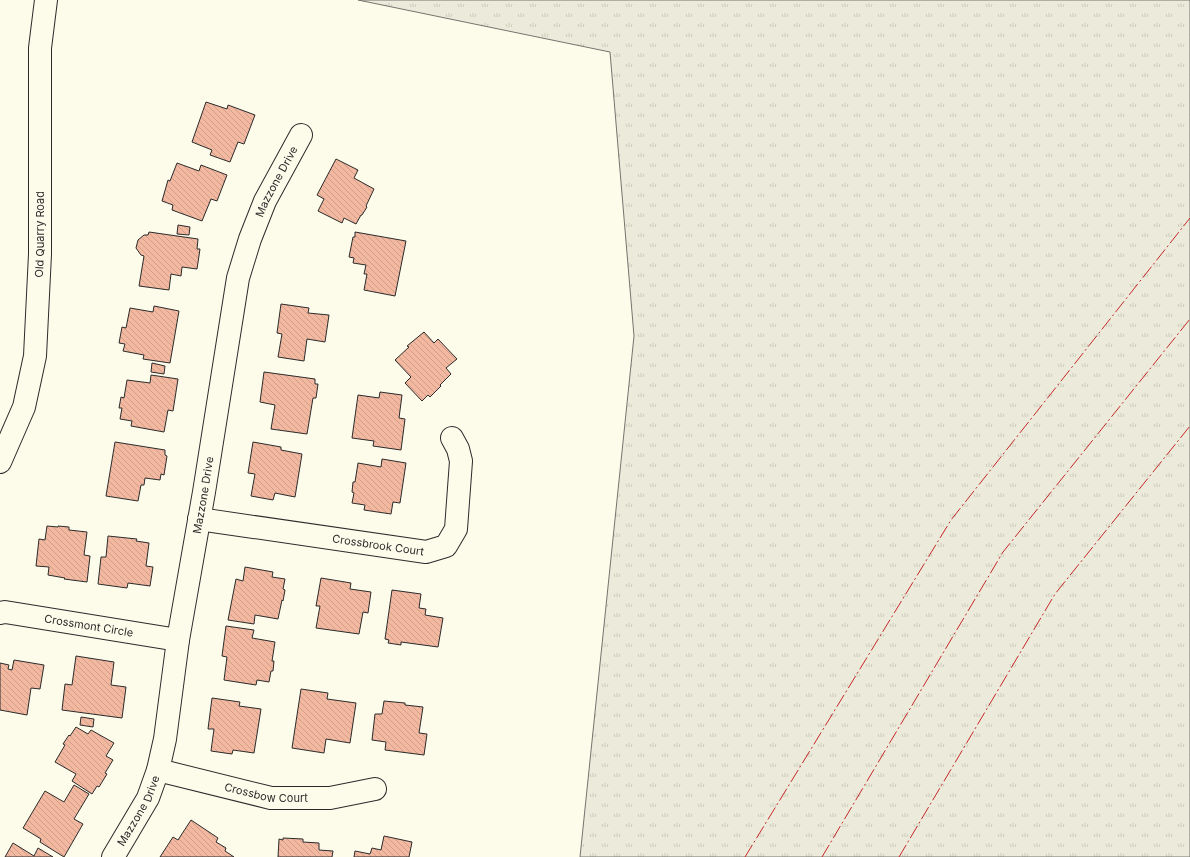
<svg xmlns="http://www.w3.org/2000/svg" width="1190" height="857" font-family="Inter,sans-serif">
<defs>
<pattern id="grass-tufts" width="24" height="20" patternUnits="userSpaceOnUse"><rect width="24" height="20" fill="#ecebdb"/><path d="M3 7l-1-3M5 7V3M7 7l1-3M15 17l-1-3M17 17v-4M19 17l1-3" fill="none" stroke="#cbcabc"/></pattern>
<pattern id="building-back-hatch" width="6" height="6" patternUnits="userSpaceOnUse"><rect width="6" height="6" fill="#f2b8a0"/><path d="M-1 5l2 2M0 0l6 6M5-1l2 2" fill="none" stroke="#d09e8a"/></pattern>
</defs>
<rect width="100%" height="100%" fill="#fdfbea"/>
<!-- grass -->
<path fill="url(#grass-tufts)" stroke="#74746e" d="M 358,0 L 1190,0 L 1190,857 L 580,857 L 634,336 L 610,52 Z"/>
<!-- building -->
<path fill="url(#building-back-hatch)" stroke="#2b2b2b" d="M 206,102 L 227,109 L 228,105 L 255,115 L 244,144 L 238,142 L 230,162 L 210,155 L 212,150 L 192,142 Z
M 336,159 L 358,170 L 354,178 L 374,189 L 366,206 L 367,207 L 362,215 L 361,215 L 356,224 L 344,218 L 342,223 L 318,211 L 324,199 L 317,195 Z
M 177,163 L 199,171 L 201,165 L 227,175 L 217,201 L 211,199 L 202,221 L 172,210 L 173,205 L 162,201 L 168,180 L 170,181 Z
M 178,225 L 190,227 L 189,235 L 177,234 Z
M 149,232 L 198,239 L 197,249 L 200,249 L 197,269 L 182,267 L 181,276 L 171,274 L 169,290 L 139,286 L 144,256 L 141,255 L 136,248 L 138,240 L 144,235 L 148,235 Z
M 355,232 L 406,241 L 395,296 L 364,290 L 367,274 L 364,274 L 366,265 L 353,263 L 354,258 L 349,257 L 353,237 L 355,237 Z
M 281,304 L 309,308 L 308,313 L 329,315 L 325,342 L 307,339 L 304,361 L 278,357 L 282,334 L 277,333 Z
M 154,306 L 179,311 L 170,363 L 143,359 L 144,355 L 123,351 L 125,344 L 119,343 L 122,327 L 126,328 L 130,308 L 153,312 Z
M 424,332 L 434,343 L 438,339 L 457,359 L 446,368 L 451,374 L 440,385 L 441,386 L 430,397 L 428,395 L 422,401 L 405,383 L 411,377 L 395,360 L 409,347 L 407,346 Z
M 152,363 L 165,366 L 164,374 L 151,372 Z
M 264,372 L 315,379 L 315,384 L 318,384 L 316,398 L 313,398 L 307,434 L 271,429 L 275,405 L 260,402 Z
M 151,375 L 178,379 L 173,411 L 168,410 L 164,432 L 131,426 L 132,421 L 120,419 L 122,408 L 119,408 L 121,397 L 124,398 L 127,380 L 150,383 Z
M 380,392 L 402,395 L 399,418 L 405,419 L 401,450 L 373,446 L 374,441 L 352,438 L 358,395 L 379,398 Z
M 115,442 L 165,450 L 165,455 L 167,456 L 164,475 L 161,474 L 160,480 L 145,478 L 144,485 L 141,485 L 138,501 L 106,496 Z
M 253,442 L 281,447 L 281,450 L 302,454 L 295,497 L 275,493 L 273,500 L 251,496 L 255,474 L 248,473 Z
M 382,459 L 406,463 L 400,503 L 393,502 L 391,514 L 364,510 L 365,505 L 352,503 L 354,493 L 352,492 L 353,482 L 355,482 L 358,463 L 381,467 Z
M 47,526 L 58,527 L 58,526 L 69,527 L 69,530 L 87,532 L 84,555 L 90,556 L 87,582 L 64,579 L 65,578 L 48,575 L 49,567 L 36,566 L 39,539 L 45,540 Z
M 108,536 L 137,539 L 136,541 L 149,543 L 146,566 L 153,567 L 150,586 L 128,583 L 127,588 L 98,584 L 101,557 L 106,557 Z
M 245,567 L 273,572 L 272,577 L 285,579 L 283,589 L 285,590 L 283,601 L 282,600 L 278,619 L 255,615 L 254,624 L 228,620 L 236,579 L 243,581 Z
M 321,578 L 351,583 L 350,589 L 371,592 L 368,613 L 363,612 L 359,634 L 316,628 L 320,606 L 316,606 Z
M 392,590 L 421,594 L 419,608 L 426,609 L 425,615 L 443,618 L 438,647 L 401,642 L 401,645 L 388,643 L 389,640 L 385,639 Z
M 226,626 L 254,630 L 252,638 L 275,642 L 272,661 L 274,661 L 273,671 L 271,671 L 269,682 L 257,680 L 256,685 L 224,680 L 227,657 L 222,656 Z
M 76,656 L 114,662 L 111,685 L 126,687 L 122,718 L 62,710 L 65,684 L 72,685 Z
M 14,660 L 44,665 L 40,689 L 31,688 L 27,715 L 0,710 L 0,663 L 9,665 L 8,669 L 12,670 Z
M 301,689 L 328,693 L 327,699 L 356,703 L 350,743 L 326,739 L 324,753 L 292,748 Z
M 212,698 L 240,702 L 239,706 L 261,709 L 254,753 L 233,750 L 232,754 L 211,751 L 214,729 L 208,729 Z
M 384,701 L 405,703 L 405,705 L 423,707 L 419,733 L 427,734 L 424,755 L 385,750 L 386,742 L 372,740 L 375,714 L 382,714 Z
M 81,717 L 94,719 L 93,727 L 80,725 Z
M 76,727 L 88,734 L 91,730 L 114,743 L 106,756 L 113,760 L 105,773 L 107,774 L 99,787 L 97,786 L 92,794 L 72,781 L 76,774 L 55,762 L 65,745 L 63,744 L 69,735 L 70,736 Z
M 74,785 L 89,794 L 74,819 L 83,824 L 64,857 L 40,842 L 41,839 L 23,828 L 45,791 L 64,802 Z
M 191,820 L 218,838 L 216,842 L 226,848 L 225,851 L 234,857 L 160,857 L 173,837 L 178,840 Z
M 384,836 L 412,842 L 409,857 L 354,857 L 355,851 L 370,854 L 372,848 L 381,850 Z
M 283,838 L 303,839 L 303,842 L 319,843 L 319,850 L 333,851 L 332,857 L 278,857 L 279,839 L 283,840 Z
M 13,843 L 34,856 L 38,848 L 53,857 L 5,857 Z"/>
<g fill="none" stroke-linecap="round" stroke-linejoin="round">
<defs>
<g id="minor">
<path id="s1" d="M 0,462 L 24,407 L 35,356 L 40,254 L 40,48 L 46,0"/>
<path id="s2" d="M 199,519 L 426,552 L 446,546 L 456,529 L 461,461 L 458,449 L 452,438"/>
<path id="s3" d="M 0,613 L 5,612 L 178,640"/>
<path id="s4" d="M 158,770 L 271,798 L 330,798 L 375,789"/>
<path id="s5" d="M 113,857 L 148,798 L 158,770 L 165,739 L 178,640 L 204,492 L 238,278 L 250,239 L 265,201 L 301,135"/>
</g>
</defs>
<!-- minor casing -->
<use href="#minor" stroke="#2b2b2b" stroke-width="24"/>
<!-- minor -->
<use href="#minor" stroke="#fdfbea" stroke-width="22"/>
<!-- power -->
<path stroke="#c62828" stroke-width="1" stroke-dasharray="14 3 2 3" stroke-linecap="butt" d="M 745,857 L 951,520 L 1190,218
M 822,857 L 1003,552 L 1190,319
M 899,857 L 1055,594 L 1190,426"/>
</g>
<g text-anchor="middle" stroke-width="3" stroke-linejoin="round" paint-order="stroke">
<!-- street labels -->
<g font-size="11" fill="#2b2b2b" stroke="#fdfbea">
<text dy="4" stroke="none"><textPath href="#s5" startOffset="701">Mazzone Drive</textPath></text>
<text dy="4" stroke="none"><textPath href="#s1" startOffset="234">Old Quarry Road</textPath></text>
<text dy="4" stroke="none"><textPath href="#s5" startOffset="377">Mazzone Drive</textPath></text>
<text dy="4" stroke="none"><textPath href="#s2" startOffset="181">Crossbrook Court</textPath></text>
<text dy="4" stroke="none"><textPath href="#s3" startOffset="90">Crossmont Circle</textPath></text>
<text dy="4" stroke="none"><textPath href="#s4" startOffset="111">Crossbow Court</textPath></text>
<text dy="4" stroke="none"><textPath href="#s5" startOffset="53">Mazzone Drive</textPath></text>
</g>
</g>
</svg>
